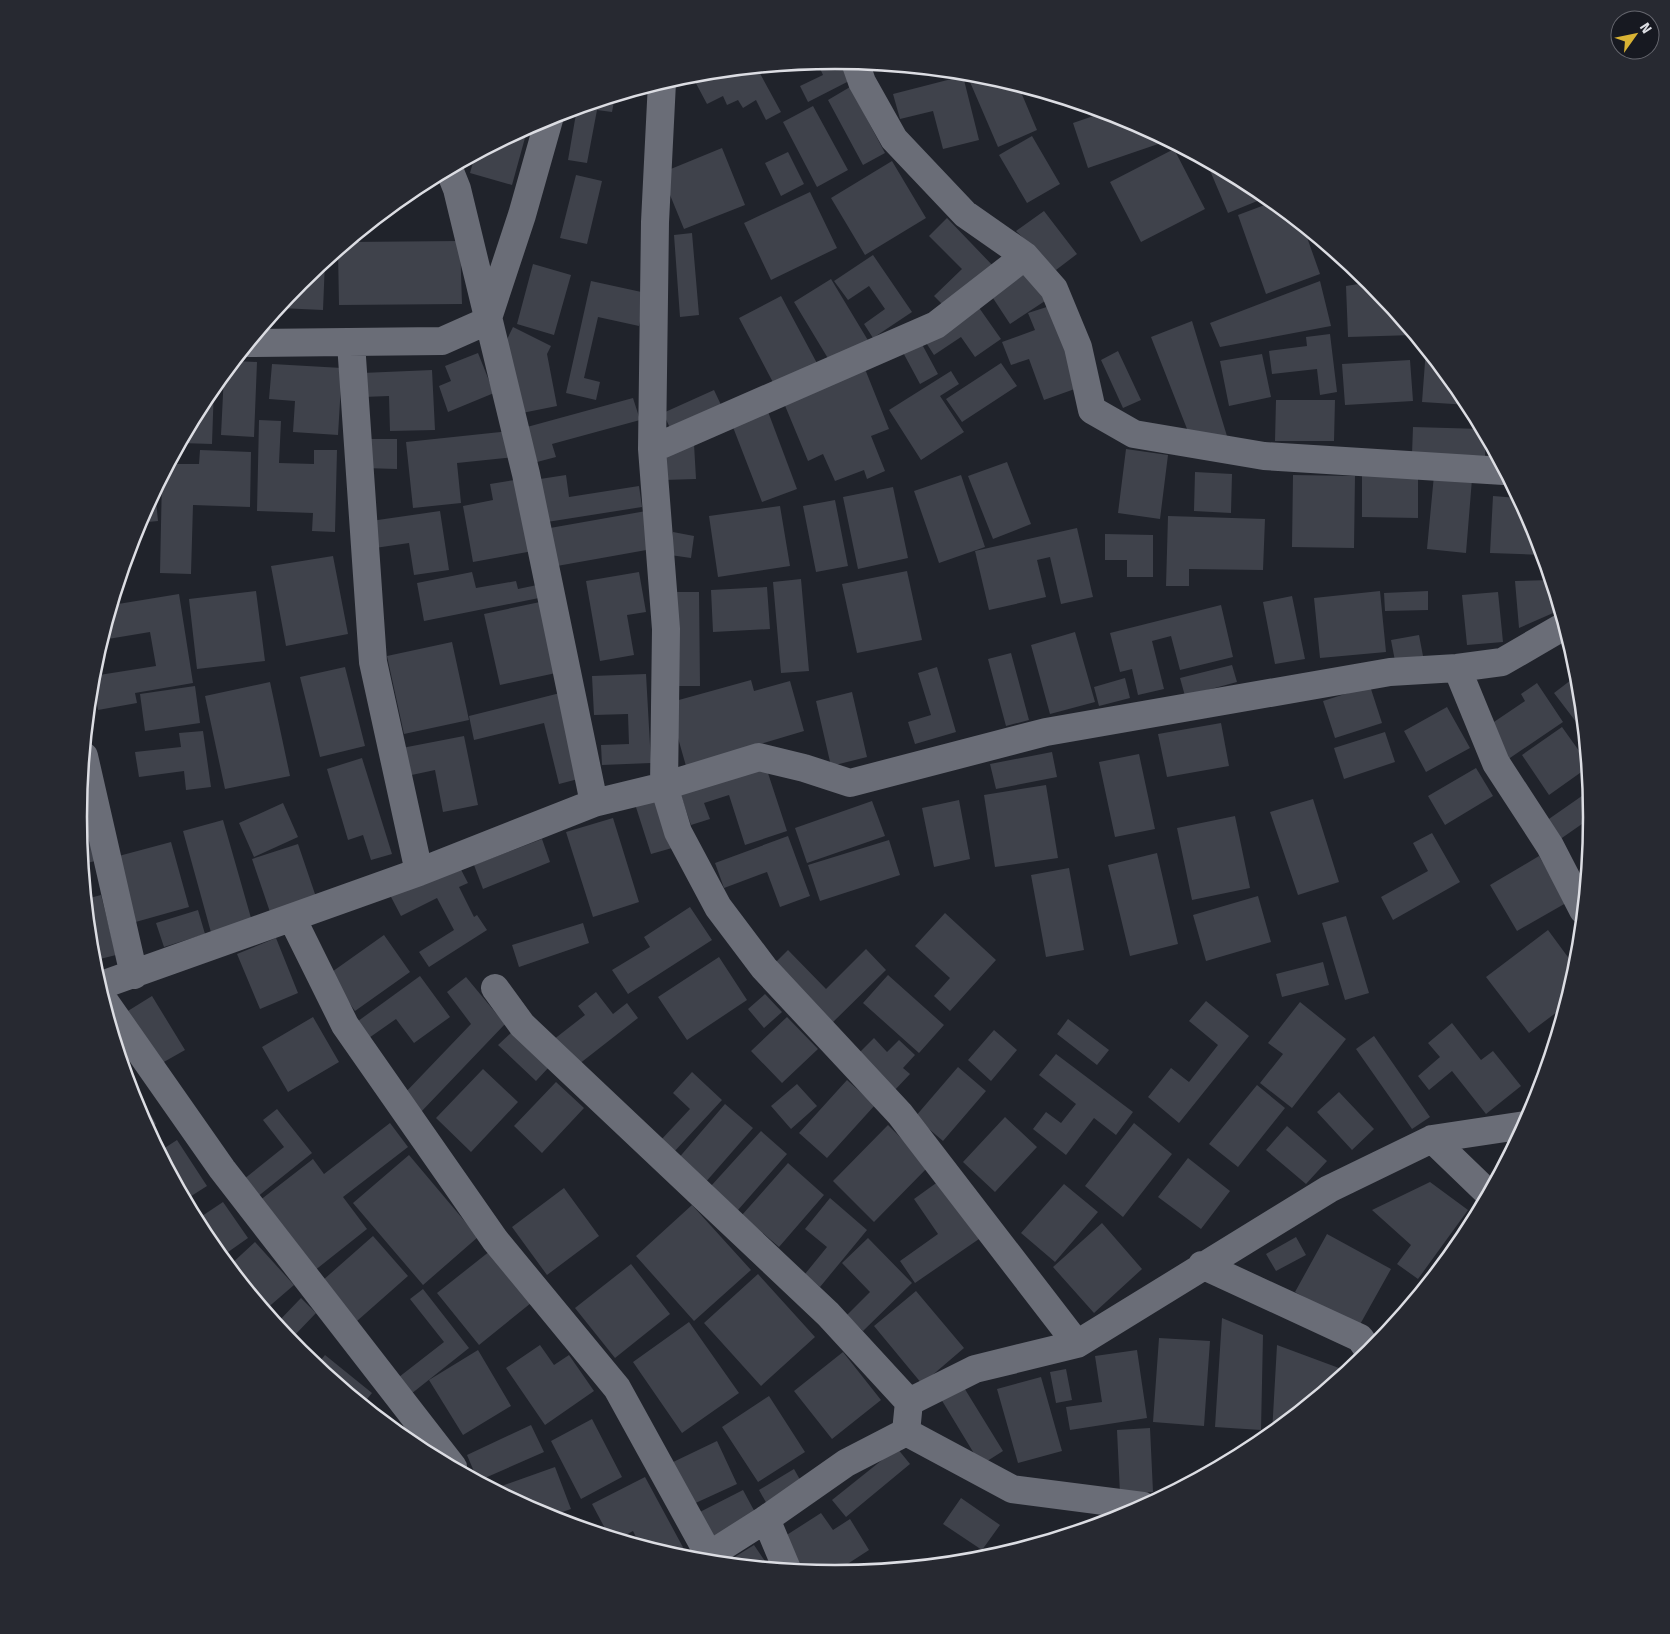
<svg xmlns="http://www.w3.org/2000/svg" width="1670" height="1634" font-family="'Fira Sans',sans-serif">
<rect width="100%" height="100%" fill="#20232b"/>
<!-- building -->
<path fill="#3f424b" d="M 841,61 L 851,80 L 808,102 L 800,86 L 823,75 L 817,62 Z
M 757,68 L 781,112 L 766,120 L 756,100 L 743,108 L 738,100 L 727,105 L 723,96 L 707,104 L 691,74 Z
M 971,73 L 983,75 L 1018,85 L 1037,130 L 998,147 L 967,75 Z
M 963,76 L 979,140 L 943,149 L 933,111 L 900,119 L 893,94 Z
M 850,87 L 885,153 L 863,165 L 828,100 Z
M 615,96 L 612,112 L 597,110 L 587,163 L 568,160 L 577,108 Z
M 813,106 L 848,170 L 817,187 L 783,122 Z
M 1105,112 L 1125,118 L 1158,136 L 1161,143 L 1088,168 L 1073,123 Z
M 528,127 L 512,185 L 470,173 L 475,155 Z
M 1032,136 L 1060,184 L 1027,203 L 999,155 Z
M 722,148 L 745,205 L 684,229 L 661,173 Z
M 1174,149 L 1205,209 L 1141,242 L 1110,182 Z
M 788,152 L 804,184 L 781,196 L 765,163 Z
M 892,161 L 926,218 L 865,255 L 831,198 Z
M 1206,161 L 1256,188 L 1267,197 L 1228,213 Z
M 576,175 L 602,181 L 587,244 L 560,238 Z
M 810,192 L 837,248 L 771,280 L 744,223 Z
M 1273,202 L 1303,226 L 1320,274 L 1266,294 L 1238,215 Z
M 1044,211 L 1077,254 L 1056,270 L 1016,231 Z
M 947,218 L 995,268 L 950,312 L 934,296 L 962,269 L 929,236 Z
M 692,233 L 699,315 L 680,317 L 674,235 Z
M 460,241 L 462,304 L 339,305 L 338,250 L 348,242 Z
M 873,255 L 912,312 L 873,338 L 864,324 L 885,309 L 869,286 L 848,300 L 834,281 Z
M 325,261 L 323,310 L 279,308 L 300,282 Z
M 533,264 L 571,275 L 554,335 L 517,324 Z
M 1027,267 L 1048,299 L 1010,324 L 989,292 Z
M 831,279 L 869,342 L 832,365 L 794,302 Z
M 591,281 L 646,293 L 639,326 L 598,317 L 584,378 L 600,382 L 596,400 L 566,393 Z
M 1320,281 L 1331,326 L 1220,347 L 1210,323 Z
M 1371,282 L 1389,305 L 1414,335 L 1348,337 L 1346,286 Z
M 781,296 L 819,367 L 777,390 L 739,318 Z
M 975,302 L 1001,339 L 975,357 L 961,337 L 934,355 L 923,338 Z
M 1053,305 L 1083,386 L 1044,400 L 1029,359 L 1011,365 L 1002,342 L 1035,330 L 1028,313 Z
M 1192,321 L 1230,446 L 1189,434 L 1151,337 Z
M 513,327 L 551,346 L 547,354 L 557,406 L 522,413 L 499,356 Z
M 1330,334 L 1337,392 L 1320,395 L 1317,369 L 1272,374 L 1269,351 L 1307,346 L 1306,337 Z
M 917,335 L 938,374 L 920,384 L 899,345 Z
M 1426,349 L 1465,397 L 1469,405 L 1422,402 Z
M 1118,351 L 1141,400 L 1123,408 L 1101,360 Z
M 478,353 L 494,393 L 448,412 L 439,386 L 451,381 L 445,366 Z
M 1262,354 L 1271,397 L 1229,406 L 1220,361 Z
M 1410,360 L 1413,401 L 1345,405 L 1342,364 Z
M 234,361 L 257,362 L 254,437 L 221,435 L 224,374 Z
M 1001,363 L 1017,386 L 962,422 L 946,399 Z
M 272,364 L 342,368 L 338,435 L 293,432 L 295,401 L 269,399 Z
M 863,364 L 889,429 L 871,436 L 885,471 L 867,479 L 864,470 L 835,481 L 823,454 L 808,461 L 781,396 Z
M 432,370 L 435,430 L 390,431 L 389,396 L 363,397 L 362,373 Z
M 951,371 L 959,384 L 940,396 L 964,432 L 921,460 L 889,410 Z
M 214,386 L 212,444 L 181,443 L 206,396 Z
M 714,390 L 722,407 L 671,430 L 663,413 Z
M 633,398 L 640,420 L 552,444 L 556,457 L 537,462 L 527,427 Z
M 1276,400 L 1335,400 L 1334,441 L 1275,441 Z
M 767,409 L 797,489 L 762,502 L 731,422 Z
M 259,420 L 281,421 L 279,463 L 314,464 L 314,450 L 337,450 L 335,532 L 312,531 L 313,513 L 257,511 Z
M 1413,427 L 1482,429 L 1486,436 L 1485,456 L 1412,454 Z
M 511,431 L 514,457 L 457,463 L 461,503 L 413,508 L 406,442 Z
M 364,439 L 397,439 L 397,469 L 364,468 Z
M 694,444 L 696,479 L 664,480 L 662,446 Z
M 1126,449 L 1168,455 L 1160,519 L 1118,513 Z
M 200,450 L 251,452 L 250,507 L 193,505 L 191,574 L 160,573 L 162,477 L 170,464 L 199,464 Z
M 1007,462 L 1031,524 L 993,539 L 968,476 Z
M 1195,472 L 1232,474 L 1231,513 L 1194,511 Z
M 566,475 L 569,497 L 639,486 L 642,507 L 547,522 L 540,479 Z
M 961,475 L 985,547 L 939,563 L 914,491 Z
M 1293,475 L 1355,476 L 1354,548 L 1292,547 Z
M 1362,475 L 1418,475 L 1418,518 L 1362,517 Z
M 1434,475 L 1472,479 L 1466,553 L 1427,549 Z
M 521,479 L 533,551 L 473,562 L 463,506 L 493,500 L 490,484 Z
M 893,487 L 908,558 L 858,569 L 843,497 Z
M 155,490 L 158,521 L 138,523 Z
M 1493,496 L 1518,498 L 1534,528 L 1543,555 L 1490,553 Z
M 835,500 L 848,566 L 816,572 L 803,506 Z
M 780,506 L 790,566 L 718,577 L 709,516 Z
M 440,511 L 449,570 L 414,575 L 409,543 L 368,549 L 364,522 Z
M 646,511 L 652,549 L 557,566 L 550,528 Z
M 1168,516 L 1265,519 L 1263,570 L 1189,569 L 1189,586 L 1166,586 Z
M 1077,528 L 1093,597 L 1061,604 L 1050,557 L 1037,560 L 1046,597 L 989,610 L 975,551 Z
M 673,532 L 694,536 L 691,558 L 670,555 Z
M 1105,534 L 1153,535 L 1153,577 L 1127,577 L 1127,560 L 1105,560 Z
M 333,556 L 348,634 L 286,646 L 271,566 Z
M 907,571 L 922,640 L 857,653 L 842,584 Z
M 472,572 L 476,588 L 516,581 L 518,589 L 542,584 L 544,597 L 424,621 L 417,583 Z
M 639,572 L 646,612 L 627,615 L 634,655 L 600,661 L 586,581 Z
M 801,579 L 809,671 L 781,673 L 773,582 Z
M 1550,580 L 1560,610 L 1519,628 L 1515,581 Z
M 767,587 L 770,629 L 713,632 L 711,590 Z
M 256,591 L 265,661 L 197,669 L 189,599 Z
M 1380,591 L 1386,652 L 1320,658 L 1314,598 Z
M 1428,591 L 1428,610 L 1385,611 L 1384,593 Z
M 677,592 L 699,592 L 700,686 L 678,686 Z
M 1498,592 L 1503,642 L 1467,645 L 1462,595 Z
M 179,594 L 193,683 L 135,693 L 137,703 L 98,710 L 93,676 L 156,666 L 150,632 L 102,640 L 112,605 Z
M 1292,596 L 1305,659 L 1275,664 L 1263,602 Z
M 540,602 L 556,673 L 500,685 L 484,614 Z
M 1221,605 L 1233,657 L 1180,670 L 1171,636 L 1152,641 L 1164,689 L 1138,695 L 1132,669 L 1120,672 L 1110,633 Z
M 1075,632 L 1095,702 L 1050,714 L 1031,645 Z
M 1419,635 L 1423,656 L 1395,661 L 1391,640 Z
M 452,642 L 469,720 L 404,734 L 387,656 Z
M 1011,653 L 1029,720 L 1006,726 L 988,659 Z
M 1232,665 L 1237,682 L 1185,696 L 1180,678 Z
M 345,667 L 365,746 L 320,757 L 300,677 Z
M 937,667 L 956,732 L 915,744 L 908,722 L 931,715 L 918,673 Z
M 646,674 L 651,763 L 602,765 L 601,745 L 629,744 L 628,714 L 594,715 L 592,676 Z
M 1125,678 L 1130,698 L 1099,706 L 1094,687 Z
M 751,680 L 754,691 L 790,681 L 804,731 L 686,766 L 668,703 Z
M 1571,680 L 1580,691 L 1583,731 L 1554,693 Z
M 270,682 L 290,776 L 225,789 L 205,696 Z
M 1537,683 L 1563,722 L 1507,760 L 1485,728 L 1525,701 L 1521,694 Z
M 195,686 L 200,723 L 145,731 L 140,694 Z
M 1370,686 L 1382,723 L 1335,738 L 1323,701 Z
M 852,692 L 867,757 L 831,766 L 816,701 Z
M 560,693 L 582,778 L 559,784 L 544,723 L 474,740 L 469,716 Z
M 1447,707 L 1470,748 L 1426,772 L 1404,731 Z
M 1221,723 L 1229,766 L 1167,777 L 1158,734 Z
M 1562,727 L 1587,762 L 1587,768 L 1549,795 L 1522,755 Z
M 203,731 L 211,787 L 186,790 L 184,771 L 139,777 L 135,752 L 181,747 L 179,733 Z
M 1385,732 L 1395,762 L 1344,779 L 1334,748 Z
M 464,736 L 478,805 L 443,812 L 435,770 L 407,776 L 402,748 Z
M 1052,752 L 1057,777 L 996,789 L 990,764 Z
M 1139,754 L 1155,829 L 1115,837 L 1099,762 Z
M 362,758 L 392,854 L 371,860 L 363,835 L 348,840 L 327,769 Z
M 764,761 L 787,831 L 745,845 L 729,795 L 704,803 L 710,819 L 691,825 L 679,790 Z
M 1476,768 L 1493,796 L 1445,825 L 1428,796 Z
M 1046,785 L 1058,858 L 995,867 L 984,795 Z
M 1589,791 L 1592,817 L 1559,840 L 1546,821 Z
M 656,794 L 672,848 L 651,854 L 634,801 Z
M 1313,799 L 1339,882 L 1298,895 L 1270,812 Z
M 959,800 L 970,859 L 934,867 L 922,808 Z
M 872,801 L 885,836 L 807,863 L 795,828 Z
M 283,803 L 298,837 L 254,857 L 239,823 Z
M 86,816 L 95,861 L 83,864 L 78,817 Z
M 1235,816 L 1250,888 L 1192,900 L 1177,828 Z
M 613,818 L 639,902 L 593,917 L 566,832 Z
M 223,820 L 253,925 L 212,936 L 183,831 Z
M 1432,833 L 1460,882 L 1393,920 L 1381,897 L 1428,871 L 1413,843 Z
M 788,836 L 810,896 L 780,907 L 767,872 L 724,888 L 715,863 Z
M 542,839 L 550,862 L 483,889 L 474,865 Z
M 889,840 L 900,875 L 820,901 L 808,865 Z
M 171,842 L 189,907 L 132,923 L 115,857 Z
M 298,844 L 316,897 L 270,912 L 252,859 Z
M 1589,849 L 1588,855 L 1587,863 L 1582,859 Z
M 1157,853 L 1178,944 L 1130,956 L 1108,865 Z
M 1539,856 L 1566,903 L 1517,931 L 1490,885 Z
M 457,862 L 468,883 L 459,887 L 474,917 L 477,915 L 487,930 L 429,967 L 419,952 L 454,930 L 437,898 L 401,916 L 390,895 Z
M 1069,868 L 1084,950 L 1046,957 L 1031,875 Z
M 101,895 L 116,955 L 92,961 L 86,899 Z
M 1258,896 L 1271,942 L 1206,961 L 1193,915 Z
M 690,907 L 712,940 L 628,994 L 612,970 L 650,947 L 644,937 Z
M 198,910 L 205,934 L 164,947 L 156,923 Z
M 945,913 L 996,960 L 950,1011 L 934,996 L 950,978 L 915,946 Z
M 1346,916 L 1369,993 L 1345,1000 L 1322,923 Z
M 583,923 L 589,943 L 519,967 L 512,945 Z
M 1548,930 L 1576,968 L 1565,1006 L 1529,1033 L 1486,977 Z
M 384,935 L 410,972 L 355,1011 L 329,974 Z
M 276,938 L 298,993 L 260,1009 L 237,954 Z
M 866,949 L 886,970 L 829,1026 L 771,967 L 788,950 L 826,989 Z
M 719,957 L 747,1000 L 687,1040 L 658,997 Z
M 1323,962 L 1329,985 L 1282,997 L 1276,974 Z
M 888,975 L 944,1025 L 919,1053 L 863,1003 Z
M 420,976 L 450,1017 L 414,1043 L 396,1019 L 366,1040 L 354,1024 Z
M 466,977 L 505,1024 L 420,1113 L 402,1096 L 471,1024 L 447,992 Z
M 596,992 L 613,1014 L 627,1003 L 638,1018 L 574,1068 L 553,1040 L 585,1015 L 578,1006 Z
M 765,994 L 782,1012 L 764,1028 L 748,1009 Z
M 152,996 L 185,1050 L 155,1067 L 123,1014 Z
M 1206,1001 L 1249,1036 L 1179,1123 L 1148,1097 L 1171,1068 L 1189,1082 L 1218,1045 L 1189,1021 Z
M 1300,1002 L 1346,1039 L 1292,1108 L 1260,1083 L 1283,1054 L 1268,1043 Z
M 313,1017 L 339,1062 L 288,1092 L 262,1047 Z
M 787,1017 L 818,1049 L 782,1083 L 751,1051 Z
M 1068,1019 L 1109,1050 L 1097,1065 L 1057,1034 Z
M 1452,1023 L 1481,1060 L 1493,1051 L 1521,1086 L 1486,1114 L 1452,1071 L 1429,1090 L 1418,1076 L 1440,1057 L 1428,1043 Z
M 994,1030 L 1017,1050 L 991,1081 L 968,1060 Z
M 513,1031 L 549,1067 L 536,1081 L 498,1045 Z
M 1374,1036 L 1430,1117 L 1412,1129 L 1356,1049 Z
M 874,1038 L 887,1052 L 899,1040 L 915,1055 L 903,1068 L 910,1074 L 893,1092 L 856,1056 Z
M 1056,1054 L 1133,1112 L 1116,1135 L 1094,1118 L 1066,1155 L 1033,1129 L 1046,1112 L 1061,1123 L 1076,1104 L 1039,1075 Z
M 958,1067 L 986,1091 L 943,1141 L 915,1117 Z
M 483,1069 L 518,1102 L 471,1152 L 436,1118 Z
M 692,1072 L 722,1100 L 673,1153 L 660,1141 L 690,1109 L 673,1093 Z
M 127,1074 L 156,1124 L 148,1129 L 136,1106 Z
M 847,1080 L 875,1105 L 827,1158 L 799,1133 Z
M 556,1082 L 584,1108 L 542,1153 L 514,1126 Z
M 797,1084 L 817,1106 L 791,1129 L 771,1106 Z
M 1257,1085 L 1285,1108 L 1238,1167 L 1209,1144 Z
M 1339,1092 L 1374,1129 L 1352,1150 L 1317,1112 Z
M 725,1104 L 753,1128 L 704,1184 L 677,1160 Z
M 277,1109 L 312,1153 L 252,1201 L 239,1183 L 284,1147 L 263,1120 Z
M 1005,1117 L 1037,1147 L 995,1192 L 963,1162 Z
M 390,1123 L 408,1147 L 343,1197 L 367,1229 L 314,1271 L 259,1201 L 313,1159 L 324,1174 Z
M 1134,1123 L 1172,1154 L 1123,1217 L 1085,1186 Z
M 888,1125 L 929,1166 L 874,1222 L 833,1181 Z
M 1287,1126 L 1327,1161 L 1306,1184 L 1266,1150 Z
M 761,1131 L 787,1154 L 738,1210 L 711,1186 Z
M 177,1140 L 207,1186 L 185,1200 L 160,1151 Z
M 409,1155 L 478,1237 L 423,1285 L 353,1203 Z
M 1188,1158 L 1230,1191 L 1201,1229 L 1158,1197 Z
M 788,1163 L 824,1195 L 779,1247 L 742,1215 Z
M 939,1181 L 979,1239 L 915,1283 L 900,1261 L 938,1234 L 914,1199 Z
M 1430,1182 L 1468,1210 L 1418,1279 L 1397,1264 L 1411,1245 L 1372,1210 Z
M 1064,1184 L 1098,1212 L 1055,1262 L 1021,1233 Z
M 564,1188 L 599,1236 L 547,1275 L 512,1227 Z
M 830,1198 L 867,1230 L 820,1287 L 805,1274 L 827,1247 L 805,1229 Z
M 223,1202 L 248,1238 L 221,1257 L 205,1237 L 196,1220 Z
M 692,1205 L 751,1270 L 694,1321 L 636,1256 Z
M 1102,1223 L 1142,1269 L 1094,1313 L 1053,1267 Z
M 1464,1228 L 1468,1230 L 1464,1238 L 1435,1273 Z
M 1327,1234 L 1391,1269 L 1358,1328 L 1295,1292 Z
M 373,1236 L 408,1276 L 357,1321 L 322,1281 Z
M 1296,1237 L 1306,1255 L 1276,1271 L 1266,1254 Z
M 868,1238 L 912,1283 L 863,1331 L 847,1315 L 870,1292 L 842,1263 Z
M 255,1242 L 294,1285 L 265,1310 L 229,1266 Z
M 490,1251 L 531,1303 L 479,1345 L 437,1293 Z
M 631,1264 L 670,1314 L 615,1358 L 575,1308 Z
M 758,1274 L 815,1337 L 761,1386 L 704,1323 Z
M 423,1289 L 469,1348 L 411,1394 L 399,1377 L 444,1342 L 410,1299 Z
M 916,1291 L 964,1348 L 922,1384 L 874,1326 Z
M 301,1298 L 316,1313 L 293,1337 L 302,1346 L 298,1350 L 276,1324 Z
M 1222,1318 L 1263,1335 L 1261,1430 L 1215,1427 Z
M 689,1322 L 739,1393 L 682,1433 L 633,1362 Z
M 1159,1338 L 1210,1341 L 1204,1426 L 1153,1422 Z
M 540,1345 L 554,1365 L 569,1355 L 594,1391 L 545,1425 L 506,1368 Z
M 1277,1345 L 1347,1371 L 1272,1433 Z
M 478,1350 L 511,1406 L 463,1435 L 429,1380 Z
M 1137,1350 L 1147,1418 L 1070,1430 L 1066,1407 L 1102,1402 L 1095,1356 Z
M 843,1352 L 881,1400 L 832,1439 L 794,1391 Z
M 325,1355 L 372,1393 L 363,1404 L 316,1366 Z
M 1066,1369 L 1072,1400 L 1056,1403 L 1050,1372 Z
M 1041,1377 L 1062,1451 L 1018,1463 L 997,1389 Z
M 963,1386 L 1003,1451 L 981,1465 L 941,1399 Z
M 769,1396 L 805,1452 L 758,1482 L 722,1427 Z
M 592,1419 L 622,1477 L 581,1499 L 551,1441 Z
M 406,1424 L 421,1450 L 395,1430 Z
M 531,1425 L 544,1452 L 478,1481 L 467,1455 Z
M 1150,1428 L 1153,1492 L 1120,1494 L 1117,1430 Z
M 717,1441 L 737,1484 L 689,1506 L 669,1464 Z
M 897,1448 L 910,1464 L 846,1517 L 832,1500 Z
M 555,1467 L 571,1509 L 548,1517 L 493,1489 Z
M 794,1469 L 803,1485 L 768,1506 L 759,1490 Z
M 645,1477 L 685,1551 L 676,1556 L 640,1545 L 633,1531 L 618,1539 L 609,1536 L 592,1504 Z
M 743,1490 L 757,1516 L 707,1541 L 694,1515 Z
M 961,1498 L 1000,1525 L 982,1550 L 943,1524 Z
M 821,1513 L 833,1530 L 850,1519 L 869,1550 L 832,1574 L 803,1571 L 782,1538 Z
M 754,1545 L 769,1567 L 725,1563 Z
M 884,1562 L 889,1569 L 872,1570 Z"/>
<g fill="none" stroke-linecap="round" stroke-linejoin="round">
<!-- street -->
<path stroke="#6a6d77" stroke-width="28" d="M 855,62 L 862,82 L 894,139 L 965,214 L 1025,256 L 1054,289 L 1078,347 L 1092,410 L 1134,434 L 1264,456 L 1504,471
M 662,82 L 655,222 L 652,449 L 666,629 L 664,786 L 678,832 L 718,907 L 764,968 L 900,1114 L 1077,1344
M 449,169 L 457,189 L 526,474 L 594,803
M 249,343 L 442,341 L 487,321 L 522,215 L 550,116
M 351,343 L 373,662 L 419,872
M 652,449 L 936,325 L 1025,256
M 1457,668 L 1496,763 L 1550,846 L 1583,910
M 84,756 L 134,975
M 292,918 L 345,1025 L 495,1240 L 617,1388 L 709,1555
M 99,986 L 419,872 L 594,803 L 664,786 L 759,757 L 804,768 L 850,783 L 1046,732 L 1390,672 L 1457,668 L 1502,662 L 1564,626
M 495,988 L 522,1025 L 828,1314 L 909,1402
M 103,999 L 222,1169 L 453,1467
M 1432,1139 L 1488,1193
M 1202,1265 L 1360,1338 L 1370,1353
M 906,1432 L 1012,1489 L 1143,1506
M 766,1519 L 787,1569
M 700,1561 L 766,1519 L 846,1463 L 906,1432 L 909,1402 L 975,1369 L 1077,1344 L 1329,1189 L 1432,1139 L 1525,1125"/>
</g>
<!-- crop -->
<path d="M0 0H1670V1634H0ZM87 817a748 748 0 1 1 1496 0a748 748 0 1 1-1496 0Z" fill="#272931" fill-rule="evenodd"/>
<path fill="none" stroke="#dcdde3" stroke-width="2.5" d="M87 817a748 748 0 1 1 1496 0a748 748 0 1 1-1496 0Z"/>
<!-- north arrow -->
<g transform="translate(1635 35) rotate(57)"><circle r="24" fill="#171921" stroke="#66676f"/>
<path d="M0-4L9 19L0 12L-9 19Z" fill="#d9b334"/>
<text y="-8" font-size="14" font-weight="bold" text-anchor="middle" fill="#dcdde3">N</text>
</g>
</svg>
